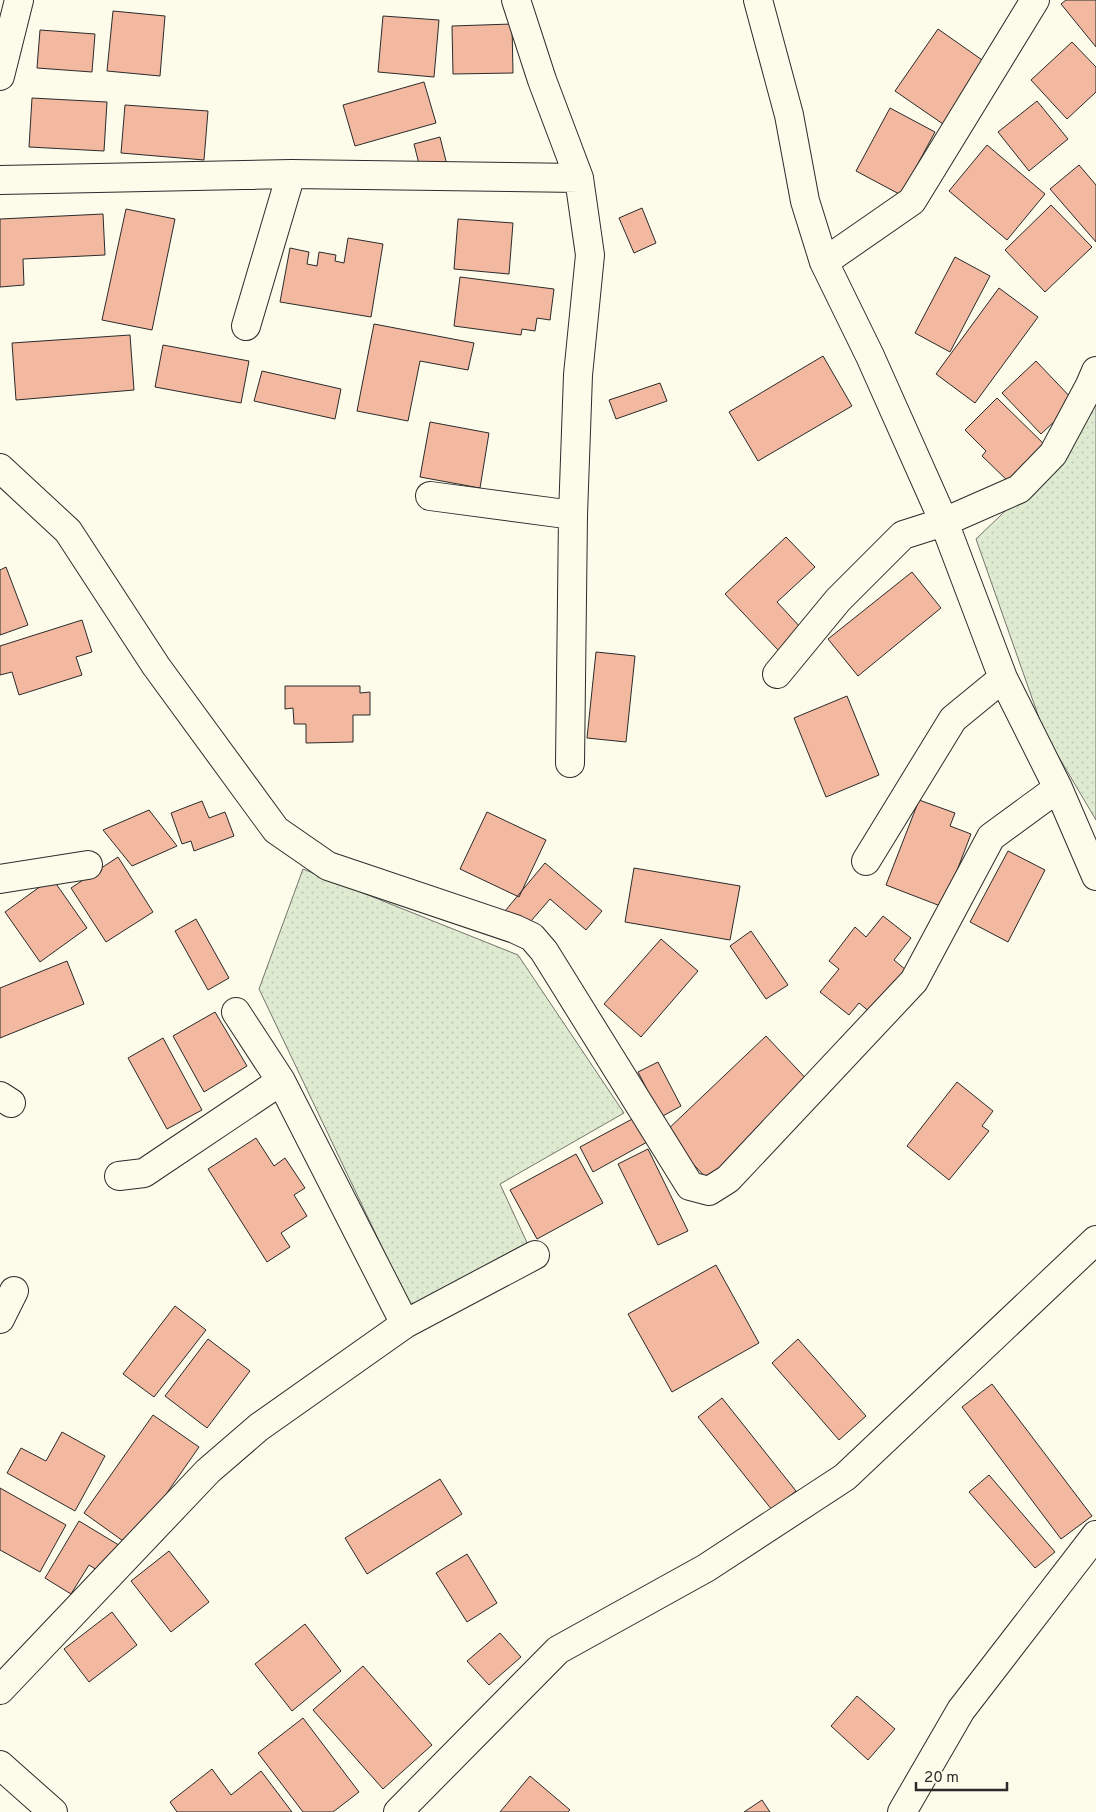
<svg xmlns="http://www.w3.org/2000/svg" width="1096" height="1812" font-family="Overpass,sans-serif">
<defs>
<pattern id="grass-dots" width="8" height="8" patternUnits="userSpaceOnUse" patternTransform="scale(1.25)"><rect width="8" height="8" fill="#deebd1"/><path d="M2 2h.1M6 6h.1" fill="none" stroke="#bfcab4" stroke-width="1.8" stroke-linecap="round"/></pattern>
</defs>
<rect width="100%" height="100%" fill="#fdfbea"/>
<!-- grass -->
<path fill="url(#grass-dots)" stroke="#74746e" d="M 1096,399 L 1096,820 L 1044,732 L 976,539 L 1049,469 Z
M 303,869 L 518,955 L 624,1113 L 500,1184 L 529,1247 L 413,1312 L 259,989 Z"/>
<!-- building -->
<path fill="#f2b8a0" stroke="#2b2b2b" d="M 1066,0 L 1096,0 L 1096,47 L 1061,4 Z
M 113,11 L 165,16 L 160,76 L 107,71 Z
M 383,16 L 439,20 L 434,77 L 378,72 Z
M 512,24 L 513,73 L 453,74 L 452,26 Z
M 938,29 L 985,62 L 943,124 L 895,91 Z
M 40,30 L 95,34 L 92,72 L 37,68 Z
M 1072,42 L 1096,67 L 1096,92 L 1067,119 L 1031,80 Z
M 424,82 L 436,123 L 355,146 L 343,105 Z
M 32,98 L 107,102 L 104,151 L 29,147 Z
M 1037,101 L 1068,139 L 1029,171 L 998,132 Z
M 125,105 L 208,111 L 204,160 L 121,153 Z
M 890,108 L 935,132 L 901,195 L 856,171 Z
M 440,137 L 448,169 L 422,176 L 414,144 Z
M 987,145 L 1045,194 L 1007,240 L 949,191 Z
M 1079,165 L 1096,185 L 1096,242 L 1050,189 Z
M 1051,205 L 1092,247 L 1045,292 L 1005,250 Z
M 642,208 L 656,243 L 634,253 L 619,218 Z
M 126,209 L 175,219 L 152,330 L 102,320 Z
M 103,214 L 105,255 L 23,259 L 24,285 L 0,287 L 0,219 Z
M 458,219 L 513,223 L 509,274 L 454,269 Z
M 348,238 L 383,244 L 371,317 L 280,302 L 290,248 L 309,252 L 307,264 L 317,266 L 319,252 L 336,255 L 335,261 L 344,263 Z
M 955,257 L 990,276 L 950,352 L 915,333 Z
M 460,277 L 554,289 L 550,320 L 537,318 L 535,331 L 522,329 L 521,335 L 454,326 Z
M 999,288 L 1038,317 L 975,403 L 936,374 Z
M 374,324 L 474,343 L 468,370 L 420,361 L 408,421 L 357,411 Z
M 130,335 L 134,390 L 16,400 L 12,343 Z
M 163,345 L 249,361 L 241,403 L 155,387 Z
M 823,356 L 852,406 L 758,461 L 729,412 Z
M 1036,361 L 1075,402 L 1041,434 L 1002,393 Z
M 262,371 L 341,389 L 335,419 L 254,401 Z
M 660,383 L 667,401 L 616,419 L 609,400 Z
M 997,398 L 1048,448 L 1012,485 L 982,456 L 986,451 L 965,430 Z
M 430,422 L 489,433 L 480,488 L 420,477 Z
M 786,537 L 815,567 L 777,602 L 802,629 L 779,651 L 725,594 Z
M 6,567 L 28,625 L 0,635 L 0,570 Z
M 912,572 L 941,608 L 858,676 L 828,639 Z
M 82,620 L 92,652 L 76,657 L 82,675 L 19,695 L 12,672 L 0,675 L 0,646 Z
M 596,652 L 635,656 L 626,742 L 587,738 Z
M 285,686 L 360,686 L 360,693 L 370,692 L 370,715 L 353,715 L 353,742 L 306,743 L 306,724 L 294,724 L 293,708 L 285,709 Z
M 847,696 L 879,775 L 826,797 L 794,718 Z
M 919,800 L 955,813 L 950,826 L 971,834 L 943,907 L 886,885 Z
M 202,801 L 209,818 L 225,812 L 234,836 L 194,851 L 191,841 L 182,844 L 171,813 Z
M 149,810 L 177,846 L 132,866 L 103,830 Z
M 487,812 L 546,840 L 519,897 L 460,869 Z
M 1008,851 L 1045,870 L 1008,942 L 970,922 Z
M 118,857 L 153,912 L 106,942 L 71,888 Z
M 545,863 L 602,911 L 586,930 L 550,899 L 525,928 L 505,911 Z
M 634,868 L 740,886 L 730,940 L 625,922 Z
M 52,878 L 87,928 L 40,962 L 5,912 Z
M 883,916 L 911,938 L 894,960 L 906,970 L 871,1013 L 859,1003 L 849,1015 L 820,992 L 839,969 L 829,961 L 855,927 L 866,937 Z
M 196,919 L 229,978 L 208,990 L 175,931 Z
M 751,931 L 788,985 L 766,999 L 730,946 Z
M 661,939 L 698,971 L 641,1037 L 604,1004 Z
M 67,961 L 84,1004 L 0,1038 L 0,988 Z
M 215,1012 L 247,1066 L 204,1092 L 173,1036 Z
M 766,1036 L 813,1086 L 711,1183 L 664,1133 Z
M 163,1038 L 202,1110 L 167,1129 L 128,1058 Z
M 658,1062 L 681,1106 L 661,1117 L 638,1072 Z
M 957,1082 L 993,1111 L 982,1126 L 989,1131 L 949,1180 L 907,1146 Z
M 636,1117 L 649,1141 L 593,1172 L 580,1147 Z
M 256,1138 L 274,1166 L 285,1158 L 305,1188 L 294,1195 L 307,1216 L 281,1233 L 290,1247 L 267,1262 L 208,1169 Z
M 648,1149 L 688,1231 L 658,1245 L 618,1164 Z
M 576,1154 L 603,1203 L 537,1239 L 510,1190 Z
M 716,1265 L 759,1343 L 672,1392 L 628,1314 Z
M 175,1306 L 206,1330 L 154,1397 L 123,1374 Z
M 208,1339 L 250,1371 L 207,1428 L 165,1396 Z
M 798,1339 L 866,1416 L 839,1440 L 772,1363 Z
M 992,1384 L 1092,1516 L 1061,1539 L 962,1407 Z
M 722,1398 L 796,1491 L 772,1510 L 698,1417 Z
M 153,1415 L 199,1447 L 130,1546 L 84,1513 Z
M 62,1432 L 105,1456 L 75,1511 L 7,1473 L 21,1448 L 46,1461 Z
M 989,1475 L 1055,1552 L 1035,1568 L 969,1492 Z
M 440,1479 L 462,1514 L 367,1574 L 345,1538 Z
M 0,1488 L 66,1525 L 40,1572 L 0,1550 Z
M 79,1521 L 122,1547 L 105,1575 L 89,1565 L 71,1594 L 45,1578 Z
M 169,1551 L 209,1602 L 171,1632 L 131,1581 Z
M 467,1554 L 497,1603 L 467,1622 L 436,1573 Z
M 112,1612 L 137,1645 L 89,1682 L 64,1649 Z
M 305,1624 L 341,1671 L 292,1711 L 255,1664 Z
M 500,1633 L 521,1657 L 489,1685 L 467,1661 Z
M 363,1666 L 432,1745 L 383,1789 L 313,1710 Z
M 857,1696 L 895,1729 L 868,1760 L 831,1726 Z
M 303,1718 L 359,1792 L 333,1812 L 303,1812 L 258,1753 Z
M 212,1769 L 231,1795 L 261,1771 L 292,1812 L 177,1812 L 170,1802 Z
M 530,1776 L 570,1810 L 568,1812 L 500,1812 Z
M 762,1800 L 770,1812 L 744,1812 Z"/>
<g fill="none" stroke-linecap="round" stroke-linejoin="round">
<defs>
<path id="minor" d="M 516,0 L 542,80 L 579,178 L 590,255 L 578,375 L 573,515 L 570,763
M 758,0 L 789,115 L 805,201 L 824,262 L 870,356 L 944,522 L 1003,678 L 1058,788 L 1096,876
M 0,76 L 19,0
M 0,180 L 291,174 L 579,178
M 824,262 L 912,201 L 1035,0
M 246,326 L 291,174
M 0,468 L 68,531 L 156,666 L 276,830 L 328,866 L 515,929 L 532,937 L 544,951 L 690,1186 L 709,1191 L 728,1179 L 914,981 L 991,837 L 1058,788
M 430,496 L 573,515
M 777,674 L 838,600 L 903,535 L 944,522 L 1019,489 L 1053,454 L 1090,385 L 1096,371
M 866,861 L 953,719 L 1003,678
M 0,879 L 88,865
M 236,1012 L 281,1081 L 405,1324
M 0,1096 L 11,1103
M 119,1176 L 144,1173 L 281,1081
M 0,1319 L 14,1291
M 0,1690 L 208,1471 L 259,1427 L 405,1324 L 535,1255
M 0,1765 L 53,1812
M 398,1812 L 558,1650 L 706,1568 L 845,1477 L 1096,1240
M 902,1812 L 961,1710 L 1096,1535"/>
</defs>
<!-- minor casing -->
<use href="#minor" stroke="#2b2b2b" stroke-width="30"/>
<!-- minor -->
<use href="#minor" stroke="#fdfbea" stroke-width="28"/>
</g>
<!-- scale -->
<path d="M916 1782v8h91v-8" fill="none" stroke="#2b2b2b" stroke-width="2.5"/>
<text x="924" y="1782" font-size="15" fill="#2b2b2b" stroke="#fdfbea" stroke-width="4" paint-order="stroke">20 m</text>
</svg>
